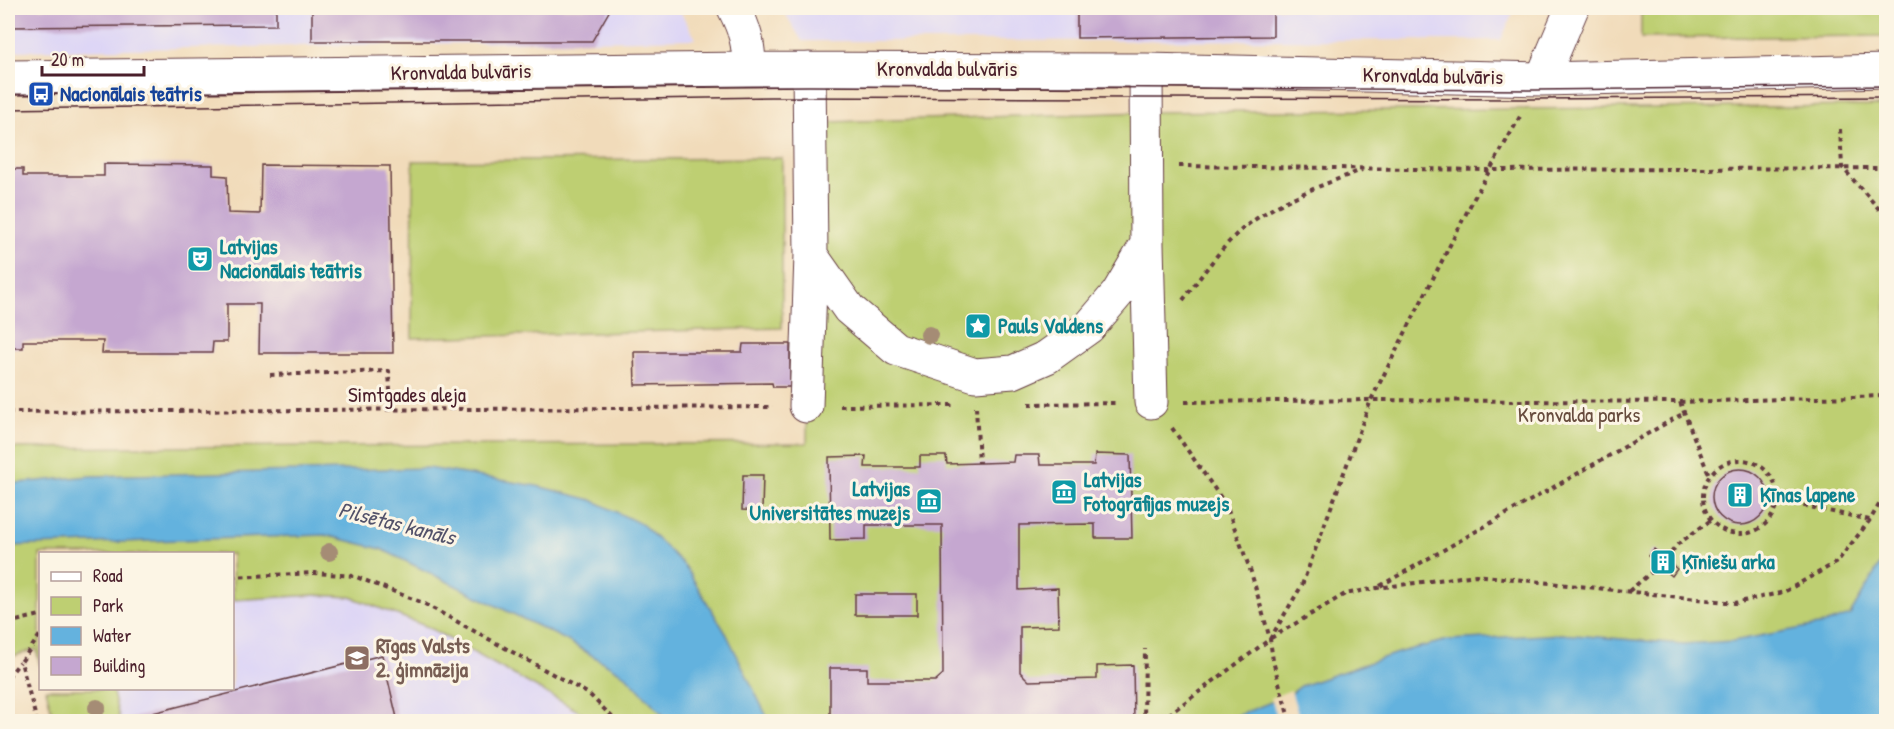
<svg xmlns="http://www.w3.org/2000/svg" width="1894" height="729" font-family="'Patrick Hand',sans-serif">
<rect width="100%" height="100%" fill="#fcf5e5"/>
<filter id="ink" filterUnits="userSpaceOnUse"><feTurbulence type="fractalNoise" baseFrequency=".0167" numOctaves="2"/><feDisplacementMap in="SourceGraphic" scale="12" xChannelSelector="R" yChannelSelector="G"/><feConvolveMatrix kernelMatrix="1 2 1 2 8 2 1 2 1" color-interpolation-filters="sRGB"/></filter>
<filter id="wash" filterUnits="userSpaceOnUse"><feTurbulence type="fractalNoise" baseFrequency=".008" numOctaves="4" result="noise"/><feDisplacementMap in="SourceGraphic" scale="24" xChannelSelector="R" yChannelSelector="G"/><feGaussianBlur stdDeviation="1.35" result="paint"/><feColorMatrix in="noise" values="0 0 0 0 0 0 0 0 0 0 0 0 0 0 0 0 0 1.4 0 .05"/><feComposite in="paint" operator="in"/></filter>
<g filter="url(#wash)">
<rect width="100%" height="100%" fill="#f1dbba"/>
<!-- built -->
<path fill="#ddd5f6" d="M 8,8 L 678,8 L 696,39 L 8,51 Z
M 782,8 L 1515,8 L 1501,40 L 802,41 Z
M 315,595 L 351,597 L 428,627 L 582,713 L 591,721 L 120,721 L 112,689 L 232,688 L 233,600 Z"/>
<!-- green -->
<path fill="#becf72" stroke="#84774e" stroke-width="1.5" d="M 1641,8 L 1886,8 L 1886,36 L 1641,38 Z
M 1886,106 L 1886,721 L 591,721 L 582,713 L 428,627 L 351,597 L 315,595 L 233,600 L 232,554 L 40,554 L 40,666 L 36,649 L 8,658 L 8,448 L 807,443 L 809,135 L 829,122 L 1146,112 Z
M 782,158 L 782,328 L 412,338 L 413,161 Z
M 46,689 L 112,689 L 120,721 L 54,721 Z"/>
<!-- water -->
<path fill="#64b2de" stroke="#576884" stroke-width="1.5" d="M 428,468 L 537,486 L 592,500 L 643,525 L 685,566 L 727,635 L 769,721 L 669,721 L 625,675 L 566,640 L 381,549 L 325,535 L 8,546 L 8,484 L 90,476 Z
M 1886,554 L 1886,721 L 1221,722 L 1289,695 L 1301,686 L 1400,652 L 1448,640 L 1562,634 L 1683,644 L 1733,641 L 1824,624 L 1850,615 Z"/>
<!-- pier -->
<path fill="#f1dbba" d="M 1291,690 L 1300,721 L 1278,721 L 1271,698 Z"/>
<g id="blocks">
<!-- building -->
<path fill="#c5a7d0" d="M 8,8 L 276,8 L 276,25 L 8,27 Z
M 312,8 L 611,8 L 592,41 L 312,41 Z
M 1077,8 L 1273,8 L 1273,36 L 1077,38 Z
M 104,164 L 213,165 L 213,175 L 227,176 L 228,213 L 260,214 L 261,165 L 390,166 L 393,353 L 259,353 L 260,304 L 227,304 L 227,342 L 213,342 L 212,353 L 102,353 L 103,341 L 23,341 L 23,348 L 8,348 L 8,169 L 23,169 L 23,176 L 104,176 Z
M 743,344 L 790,344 L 790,387 L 773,387 L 772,383 L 635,385 L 634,352 L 742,352 Z
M 1095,454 L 1130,455 L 1132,538 L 1095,538 L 1095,524 L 1019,525 L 1019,590 L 1058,588 L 1059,626 L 1020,627 L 1020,672 L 1029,681 L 1097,679 L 1097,666 L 1133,665 L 1134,722 L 830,722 L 830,668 L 867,668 L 867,681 L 935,681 L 943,674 L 942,525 L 866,525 L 866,539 L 830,540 L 829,457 L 866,456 L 865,467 L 920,467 L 920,456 L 946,456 L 947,464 L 1013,462 L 1014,455 L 1039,455 L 1040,465 L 1094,465 Z
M1712 497a28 28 0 1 1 56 0a28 28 0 1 1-56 0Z
M 743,475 L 763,475 L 762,511 L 742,510 Z
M 1654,549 L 1677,569 L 1672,576 L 1648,556 Z
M 855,594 L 917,594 L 917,615 L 855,615 Z
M 382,655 L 398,722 L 121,722 L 121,721 Z"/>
</g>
</g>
<g filter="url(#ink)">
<use href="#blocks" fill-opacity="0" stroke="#633b40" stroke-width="1.5"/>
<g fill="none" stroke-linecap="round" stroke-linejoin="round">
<defs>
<path id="minor" d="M 734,8 C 745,30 749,43 749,69
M 809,69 L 811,255 L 849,309 L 896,349 L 975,375 L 1013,372 L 1047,357 L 1089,327 L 1118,293 L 1147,244
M 1146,70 L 1147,244 L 1151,402
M 8,77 L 749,69 L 1146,70 L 1542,79 L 1886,71
M 1542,79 L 1572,8
M 806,406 L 811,255"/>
</defs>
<!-- minor casing -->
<use href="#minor" stroke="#633b40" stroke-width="35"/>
<!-- path -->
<path stroke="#633b40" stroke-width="4" stroke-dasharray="4.5 4.5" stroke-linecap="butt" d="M 1840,129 L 1842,167 L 1886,217
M 1179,166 L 1489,170 L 1886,168
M 1183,300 C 1202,276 1222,245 1246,226 C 1280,200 1322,185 1362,170
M 270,375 L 389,371 L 391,410
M 1185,402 L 1371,400 L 1680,402 L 1886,396
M 1680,402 L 1709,475
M 1029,404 L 1118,403
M 840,406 L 953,405
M 976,407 L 979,463
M 8,412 L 773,407
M 1172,428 L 1226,505 L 1251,572 L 1270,639 L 1273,661 L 1290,722
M1703 497a37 37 0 1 1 74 0a37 37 0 1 1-74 0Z
M 1777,500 L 1870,520
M 1666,559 L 1678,544 L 1711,520
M 232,577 L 315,573 L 354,576 L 423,603 L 589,694 L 617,722
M 1380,586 L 1684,413
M 1629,591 L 1660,565
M 8,623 L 40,615
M 1271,638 L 1345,594 L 1377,588 L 1476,575 L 1735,603 L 1784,592 L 1837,562 L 1870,520 L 1886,493
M 8,677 L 20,662
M 37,722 L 21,662 L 40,635
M 1144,722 L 1145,649
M 1164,722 L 1168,715 L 1270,639 L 1302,585 L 1371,400 L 1473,200 L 1522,113"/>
<!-- minor -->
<use href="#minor" stroke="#fff" stroke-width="33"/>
<!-- tram -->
<path stroke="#4a1f2b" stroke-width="1.5" d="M 8,95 L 809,86 L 1536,90 L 1886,86
M 8,109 L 771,97 L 1530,99 L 1886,97"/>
</g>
<!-- trees -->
<g fill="#a58c75">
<circle cx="929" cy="335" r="9"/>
<circle cx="329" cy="552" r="9"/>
<circle cx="97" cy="708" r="9"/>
</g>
</g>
<!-- icons -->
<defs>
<symbol id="bus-square" viewBox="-11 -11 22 22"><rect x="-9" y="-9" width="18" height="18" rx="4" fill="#1a4fb4" stroke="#fcf5e5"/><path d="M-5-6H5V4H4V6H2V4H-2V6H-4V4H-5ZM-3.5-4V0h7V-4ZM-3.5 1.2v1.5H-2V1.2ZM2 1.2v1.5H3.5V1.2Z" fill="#fff"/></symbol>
<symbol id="theatre-square" viewBox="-11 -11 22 22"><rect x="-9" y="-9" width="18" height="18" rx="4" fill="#0f9aa8" stroke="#fcf5e5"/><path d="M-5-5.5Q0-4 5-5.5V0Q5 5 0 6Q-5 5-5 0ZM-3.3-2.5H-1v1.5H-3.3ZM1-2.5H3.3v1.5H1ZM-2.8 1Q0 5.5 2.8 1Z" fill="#fff"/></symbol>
<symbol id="sight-square" viewBox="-11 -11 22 22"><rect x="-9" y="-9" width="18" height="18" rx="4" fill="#0f9aa8" stroke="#fcf5e5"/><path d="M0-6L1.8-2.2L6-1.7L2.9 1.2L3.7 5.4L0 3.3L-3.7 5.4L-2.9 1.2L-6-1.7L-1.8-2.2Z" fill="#fff"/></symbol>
<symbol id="museum-square" viewBox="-11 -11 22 22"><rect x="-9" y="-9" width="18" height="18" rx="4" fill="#0f9aa8" stroke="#fcf5e5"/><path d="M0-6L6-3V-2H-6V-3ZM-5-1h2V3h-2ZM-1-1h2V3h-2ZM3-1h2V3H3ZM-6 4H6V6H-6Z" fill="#fff"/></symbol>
<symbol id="building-square" viewBox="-11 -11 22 22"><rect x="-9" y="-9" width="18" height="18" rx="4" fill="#0f9aa8" stroke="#fcf5e5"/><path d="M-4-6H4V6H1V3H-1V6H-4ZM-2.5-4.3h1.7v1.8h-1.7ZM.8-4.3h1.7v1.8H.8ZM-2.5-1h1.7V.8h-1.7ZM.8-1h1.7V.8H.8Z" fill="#fff"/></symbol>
<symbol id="school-square" viewBox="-11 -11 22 22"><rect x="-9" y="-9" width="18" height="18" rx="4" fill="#8d6e63" stroke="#fcf5e5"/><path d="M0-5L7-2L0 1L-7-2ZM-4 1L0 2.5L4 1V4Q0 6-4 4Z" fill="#fff"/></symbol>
</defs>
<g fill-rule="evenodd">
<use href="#bus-square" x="26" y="79" width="30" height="30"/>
<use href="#theatre-square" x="185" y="244" width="30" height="30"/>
<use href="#sight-square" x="963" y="311" width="30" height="30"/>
<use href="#museum-square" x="1049" y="477" width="30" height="30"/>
<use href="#building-square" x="1725" y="480" width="30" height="30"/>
<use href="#museum-square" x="914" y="486" width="30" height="30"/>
<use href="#building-square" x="1648" y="547" width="30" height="30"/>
<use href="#school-square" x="342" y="643" width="30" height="30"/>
</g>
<g text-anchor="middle" stroke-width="6" stroke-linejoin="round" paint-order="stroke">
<!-- street labels -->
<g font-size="21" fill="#4a1f2b" stroke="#fcf5e5">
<text x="947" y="76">Kronvalda bulvāris</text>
<text transform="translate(461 72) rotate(-1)" y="7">Kronvalda bulvāris</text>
<text transform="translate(1433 76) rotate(1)" y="7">Kronvalda bulvāris</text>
<text x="407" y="402">Simtgades aleja</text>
</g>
<!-- transit labels -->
<g font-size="21" font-weight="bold" fill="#164399" stroke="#fcf5e5" text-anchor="start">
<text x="60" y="101">Nacionālais teātris</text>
</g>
<!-- culture labels -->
<g font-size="21" font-weight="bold" fill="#0d838f" stroke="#fcf5e5" text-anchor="start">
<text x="220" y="254">Latvijas<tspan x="220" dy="24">Nacionālais teātris</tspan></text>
<text x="998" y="333">Pauls Valdens</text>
<text x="1084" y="487">Latvijas<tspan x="1084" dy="24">Fotogrāfijas muzejs</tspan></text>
<text x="910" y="496" text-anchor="end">Latvijas<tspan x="910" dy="24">Universitātes muzejs</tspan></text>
<text x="1760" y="502">Ķīnas lapene</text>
<text x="1682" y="569">Ķīniešu arka</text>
</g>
<!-- park labels -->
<g font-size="21" fill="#674b3d" stroke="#fcf5e5">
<text x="1579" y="422">Kronvalda parks</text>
</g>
<!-- education labels -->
<g font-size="21" font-weight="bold" fill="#785e54" stroke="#fcf5e5" text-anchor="start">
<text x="376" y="653">Rīgas Valsts<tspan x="376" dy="24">2. ģimnāzija</tspan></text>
</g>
<!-- water labels -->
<g font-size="22" font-style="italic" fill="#53526a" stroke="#fcf5e5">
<text transform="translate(397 523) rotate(14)" y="8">Pilsētas kanāls</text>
</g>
</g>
<!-- margin -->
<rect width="1894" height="729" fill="none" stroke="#fcf5e5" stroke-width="30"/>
<!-- legend -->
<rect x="39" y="552" width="195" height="138" fill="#fcf5e5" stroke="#b59f9b" stroke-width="1.5"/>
<rect x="51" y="572" width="30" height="9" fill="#ffffff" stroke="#b59f9b" stroke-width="1.5"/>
<text x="93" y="582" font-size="18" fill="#4a1f2b">Road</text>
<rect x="51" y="597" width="30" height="18" fill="#becf72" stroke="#b59f9b" stroke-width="1.5"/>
<text x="93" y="612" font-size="18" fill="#4a1f2b">Park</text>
<rect x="51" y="627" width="30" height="18" fill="#64b2de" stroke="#b59f9b" stroke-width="1.5"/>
<text x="93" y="642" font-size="18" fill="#4a1f2b">Water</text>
<rect x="51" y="657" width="30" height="18" fill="#c5a7d0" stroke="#b59f9b" stroke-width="1.5"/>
<text x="93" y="672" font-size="18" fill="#4a1f2b">Building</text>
<!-- scale -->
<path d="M42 66v9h102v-9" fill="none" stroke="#4a1f2b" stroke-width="3"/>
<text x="51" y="66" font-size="18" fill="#4a1f2b" stroke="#fcf5e5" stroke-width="4.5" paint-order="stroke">20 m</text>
</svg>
